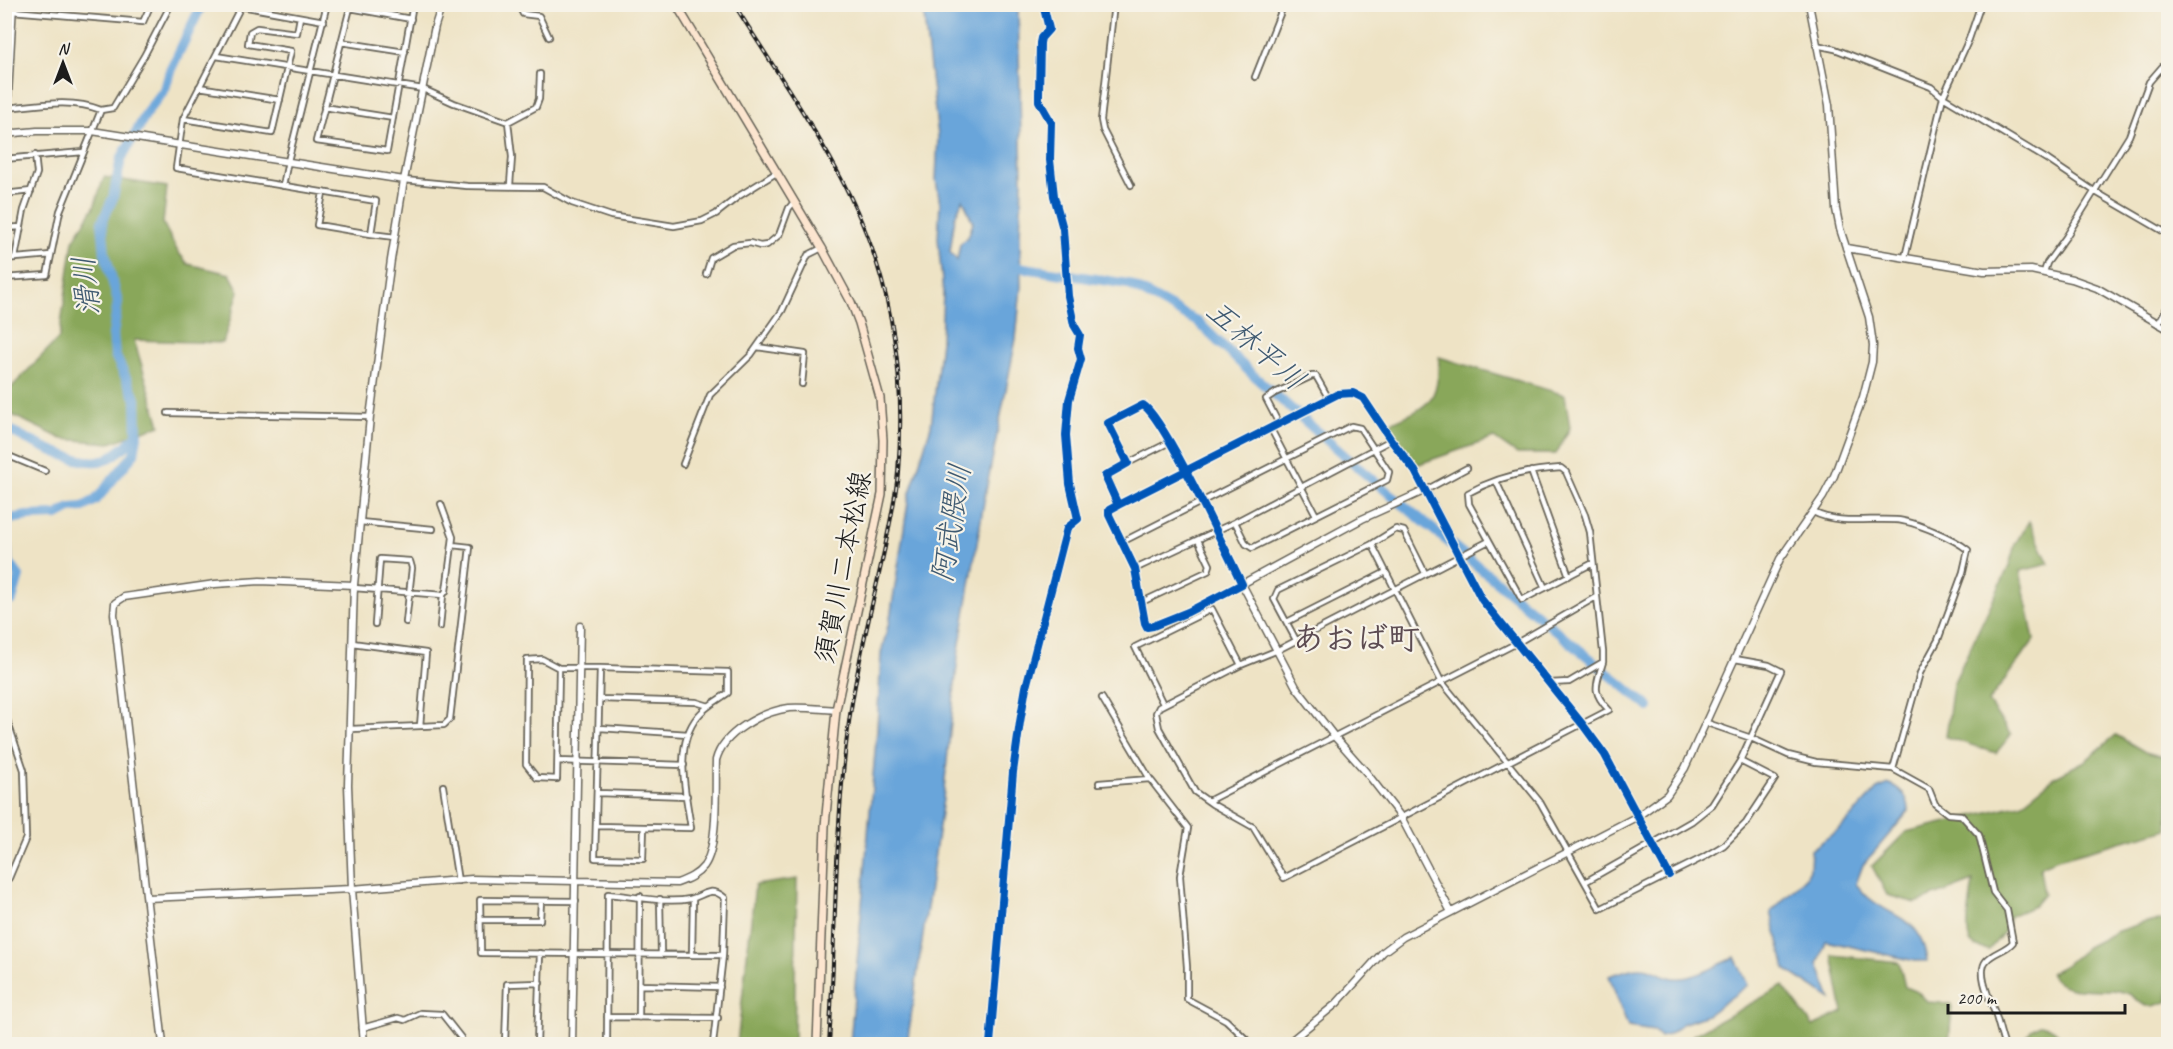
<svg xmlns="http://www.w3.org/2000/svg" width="2173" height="1049" font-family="Caveat,'Klee One',sans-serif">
<rect width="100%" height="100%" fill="#f7f3e8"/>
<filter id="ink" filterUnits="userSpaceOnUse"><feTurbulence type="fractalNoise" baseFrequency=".0167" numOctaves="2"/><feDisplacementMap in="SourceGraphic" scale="12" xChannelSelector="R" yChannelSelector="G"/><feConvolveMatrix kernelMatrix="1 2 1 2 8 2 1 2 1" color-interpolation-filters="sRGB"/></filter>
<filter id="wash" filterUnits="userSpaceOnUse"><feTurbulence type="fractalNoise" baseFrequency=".008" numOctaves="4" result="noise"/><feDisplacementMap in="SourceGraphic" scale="24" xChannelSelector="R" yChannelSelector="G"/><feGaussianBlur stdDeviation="1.35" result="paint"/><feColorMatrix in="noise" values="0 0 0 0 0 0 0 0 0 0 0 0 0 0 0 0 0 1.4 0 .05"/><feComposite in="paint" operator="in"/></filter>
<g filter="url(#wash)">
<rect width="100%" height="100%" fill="#eee3c5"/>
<!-- forest -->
<path fill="#89a75a" stroke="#52623b" stroke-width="1.5" d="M 104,177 L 167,187 L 163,223 L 178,252 L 188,264 L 230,274 L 239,291 L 223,343 L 134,340 L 160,425 L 110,443 L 62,439 L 4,411 L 5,394 L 59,338 L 73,241 L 94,207 Z
M 1439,357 L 1565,395 L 1570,428 L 1556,454 L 1517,454 L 1494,438 L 1416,465 L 1388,424 C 1429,406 1438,404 1439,357 Z
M 2029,521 L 2049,564 L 2020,571 L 2034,640 L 1988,702 L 2011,735 L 1996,753 L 1946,737 L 1953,684 L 2009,566 L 2015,544 Z
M 2116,735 L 2145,752 L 2168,758 L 2168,829 L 2058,859 L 2043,865 L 2040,869 L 2044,894 L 2034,906 L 2010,916 L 2005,931 L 1989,950 C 1983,949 1975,948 1971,943 C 1963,933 1972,894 1973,881 L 1916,903 L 1887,895 L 1872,866 L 1906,832 L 2021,804 L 2056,776 L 2085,761 Z
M 797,879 L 794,1044 L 737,1044 L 755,885 Z
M 2168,916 L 2168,1001 L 2167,1002 C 2162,1003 2154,1007 2149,1006 C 2140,1006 2136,997 2129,994 C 2105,983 2064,1000 2050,973 L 2067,964 L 2087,947 L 2118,931 L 2146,922 L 2164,921 Z
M 1832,955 L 1899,962 L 1905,987 L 1919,993 L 1928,1002 L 1952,1004 L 1949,1044 L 1699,1044 L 1693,1035 L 1783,986 L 1813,1026 L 1843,1012 Z
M 2041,1024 C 2054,1027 2058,1033 2064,1044 L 2023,1044 L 2031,1030 Z"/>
<!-- water -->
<path fill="#69a5da" stroke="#42607b" stroke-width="1.5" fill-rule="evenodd" d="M 921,5 L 1018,5 L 1022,181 L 1020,238 L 1021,287 L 1016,339 L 985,496 L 958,656 L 943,799 L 907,1044 L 850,1044 L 877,729 L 881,653 L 890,618 L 909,496 L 931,426 L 941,341 L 943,293 L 938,238 L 940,203 L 936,180 L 938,136 L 924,17 ZM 963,199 L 973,223 L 968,237 L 960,244 L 957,260 L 950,252 L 955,217 Z
M 1889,784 C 1901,788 1909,798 1909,811 L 1863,865 L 1856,884 C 1860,888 1864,894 1869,898 C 1897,921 1921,916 1927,961 L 1915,961 L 1826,941 L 1818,964 L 1831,999 L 1785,969 L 1771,912 L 1806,877 L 1810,869 L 1811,850 L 1842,827 L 1877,789 Z
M 1735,957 L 1748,985 L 1707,1015 L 1682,1024 L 1668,1035 L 1660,1037 L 1654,1031 L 1628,1027 L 1609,976 C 1619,973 1631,967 1641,968 C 1656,968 1664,980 1682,978 C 1701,976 1719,964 1735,957 Z"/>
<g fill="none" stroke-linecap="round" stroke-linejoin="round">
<!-- river -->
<path stroke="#69a5da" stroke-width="10" d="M 1008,264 L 1018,267 L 1128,284 L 1198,322 L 1254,376 L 1362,471 L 1649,707
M 4,427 C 26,439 82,470 107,459 C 118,454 128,443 137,436
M 12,600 L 19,576 L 8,561 L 5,523 L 10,519 L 27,516 L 57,515 L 70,508 L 83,507 L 96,500 L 134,454 L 137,436 L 136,399 L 115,355 L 113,334 L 118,302 L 105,253 L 102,222 L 113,198 L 121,159 L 149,109 L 165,89 L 170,71 L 202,4"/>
</g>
</g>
<g filter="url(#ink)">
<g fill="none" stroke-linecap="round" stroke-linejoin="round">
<defs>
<path id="minor" d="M 351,4 L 316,141 L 387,151 L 413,4
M 518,4 L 523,14 L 539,16 L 549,37
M 1114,4 L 1101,120 L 1103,130 L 1131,185
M 350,8 L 411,19
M 12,11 L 143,22 L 151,4
M 341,42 L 405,52
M 1816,45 L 1835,49 L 1931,87 L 1943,97 L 2048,160 L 2094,191 L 2168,234
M 216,56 L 423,89 L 454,103 L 508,122
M 1255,77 L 1284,4
M 199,87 L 280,100
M 324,107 L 393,118
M 7,108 C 38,105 71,98 101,110
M 183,119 L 272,133 L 291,51 L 248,44 L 250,32 L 257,28 L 297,33 L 300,17
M 4,159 L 83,152
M 404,180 L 467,186 L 543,187 L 572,203 L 611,216 L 674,226 L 702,221 L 716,214 L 739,196 L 776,173
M 510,185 L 512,157 L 508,122 L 536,107 L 539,99 L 540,74
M 283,186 L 288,161 L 327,4
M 323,193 L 317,225 L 371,234 L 376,201 L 176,168 L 183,119 L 241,6 L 324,21
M 4,194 L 31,191
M 4,228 L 21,227
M 371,234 L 395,237
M 1905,257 L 1943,97 L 1969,39 L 1981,4
M 15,258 L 24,210 L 37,173 L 35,155
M 4,259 L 51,255
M 2044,272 L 2047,263 L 2066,237 L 2129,136 L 2149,82 L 2168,60
M 706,274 L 711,258 L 733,245 L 750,243 L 760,246 L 767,245 L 779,235 L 789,208 L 794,202
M 4,278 L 47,275 L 60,211 L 101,110 L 113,108 L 144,56 L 171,4
M 2158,324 L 2168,306
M 757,347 L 805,354 L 802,384
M 168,413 L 370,417
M 1279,424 L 1266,399 L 1275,393 L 1312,376 L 1316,376 L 1329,399
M 1271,429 L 1316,515
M 4,454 L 45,471
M 1128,463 L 1170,442
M 683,464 L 710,395 L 751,355 L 782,311 L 808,255 L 822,248
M 1531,471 L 1569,576
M 1496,481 L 1545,588
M 441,504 L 453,537 L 452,545
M 1118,505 L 1105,476 L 1128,463 L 1108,423 L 1143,405 C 1164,417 1227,554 1242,584 L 1188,612 L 1149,627 L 1145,620 L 1135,569 L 1109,515 L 1109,510 L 1118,505 L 1338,394 L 1353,393 L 1363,398 L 1391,440 L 1415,471 L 1426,490 L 1467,468
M 1813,512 C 1838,525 1869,518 1896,520 C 1914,521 1955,539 1968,550 L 1963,572 L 1938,640 L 1920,673 L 1893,769
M 360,522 L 433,529
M 1489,541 L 1278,650 L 1241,665 L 1159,707 L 1156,713 L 1159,728 L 1195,792 L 1212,804 L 1253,827 L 1284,878 L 1609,710 C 1591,692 1596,685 1603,662
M 1122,542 L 1351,426 L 1360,428 L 1389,472 L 1387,480 L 1252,548 L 1246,544 L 1235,522
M 1372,544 L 1441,681 L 1540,802 L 1600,909 L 1704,857 L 1724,845 L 1746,823 L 1775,779 L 1740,761
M 1135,569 L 1235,522 L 1391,440
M 1142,602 L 1208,571 L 1210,565 L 1198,540
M 1287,622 L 1386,572
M 375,624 L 380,559 L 410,561 L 412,568 L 406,622
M 440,627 L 443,595
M 1296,640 L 1274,599 L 1278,590 L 1372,544 L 1396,529 L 1404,531 L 1425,573
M 352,643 L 426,653 L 420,726
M 559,668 L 542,659 L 527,660 L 526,764 L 537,778 L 557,779 L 559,668 L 600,668 L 595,858 L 643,859 L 644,827 L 691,828 C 686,793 673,746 698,716 C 706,706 718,700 728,693 L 728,672 L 600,668
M 1549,683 L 1569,682 L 1603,662 L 1603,652 L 1590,532 L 1585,515 L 1566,472 L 1561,468 C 1527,470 1497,477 1468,493 L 1469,504 L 1522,600 L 1593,563
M 1102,698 L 1150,779 L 1188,828 L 1180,876 L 1187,967 L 1187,999 L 1226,1020 L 1251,1044
M 600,699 L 696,702 L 709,706
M 1163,704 L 1135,647 L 1212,609 L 1241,665
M 4,711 L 24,770 L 26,838 L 9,878
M 1707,723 L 1751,738 L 1788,755 L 1816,762 L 1893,769 L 1929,789 L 1935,804 L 1948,814 L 1961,815 L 1979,835 L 1993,892 L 2007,910 L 2013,942 C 2006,951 1993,952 1986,961 C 1976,973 1992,1004 1996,1016 C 1999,1026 2001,1035 2004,1044
M 600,728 L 688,734
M 351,729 L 444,725 L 450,719 L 470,547 L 452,545 L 446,591 L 443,595 L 354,588
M 558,761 L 684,765
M 1099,783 L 1150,779
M 443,786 L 458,881
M 598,793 L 687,796
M 1208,801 L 1515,644 L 1596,597
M 1638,816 L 1669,875
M 597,826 L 644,827
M 1585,882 L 1692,821 L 1712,805 L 1740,761 L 1781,671 L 1769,665 L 1735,659
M 660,899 L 661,954
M 576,901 L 480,900 L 481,953 L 723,955
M 480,920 L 540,920 L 541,901
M 692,955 L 693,899
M 640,985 L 720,987
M 607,1017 L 718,1018
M 639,1018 L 640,896
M 362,1028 L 398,1018 L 405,1020 L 420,1013 L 442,1014 L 461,1038
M 505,1044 L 507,984 L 540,983
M 537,1044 L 540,953
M 607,1044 L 608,894 C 633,896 666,904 690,899 C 704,896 710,885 725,898 L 723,955 L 713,1044"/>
<path id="tertiary" d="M 6,133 L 13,4
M 4,134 L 37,131 L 92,131 L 404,180
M 1846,248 L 1984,271 L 2031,270 L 2072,279 L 2097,288 L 2168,329
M 147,898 L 352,889 L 472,879 L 677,883 C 688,879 697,875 704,866 C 719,845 715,787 716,760 C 723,733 761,712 789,708 C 804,707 820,709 836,710
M 1451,912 L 1401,817 L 1366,772 L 1334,736 L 1296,687 L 1242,584 L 1362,519 L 1426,490 L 1482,600 L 1583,725 L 1605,755 L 1638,816
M 163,1044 L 114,614 L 115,603 L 124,597 L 215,584 L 260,581 L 354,585
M 364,1044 L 352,889 L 348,785 L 354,585 L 370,417 L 391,260 L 404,180 L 435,26 L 442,4
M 572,1044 L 580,626
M 1287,1044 L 1337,1003 L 1383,952 L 1403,937 L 1638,816 L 1667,795 L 1685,768 L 1780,559 L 1823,497 L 1834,476 L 1863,397 L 1872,362 L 1873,345 L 1869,317 L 1840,229 L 1836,209 L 1829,105 L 1809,4"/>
<path id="secondary" d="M 676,4 L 822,248 L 851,302 L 859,323 L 880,398 L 883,440 L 882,494 L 836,710 L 825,826 L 817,1044"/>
</defs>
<!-- minor casing -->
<use href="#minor" stroke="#666257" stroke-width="8"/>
<!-- tertiary casing -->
<use href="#tertiary" stroke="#666257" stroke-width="9"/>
<!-- secondary casing -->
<use href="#secondary" stroke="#666257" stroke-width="10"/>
<!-- minor -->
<use href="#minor" stroke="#fff" stroke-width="4.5"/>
<!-- tertiary -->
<use href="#tertiary" stroke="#fff" stroke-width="6"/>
<!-- secondary -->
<use href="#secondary" stroke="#fce5cf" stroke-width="7"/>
<defs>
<path id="rail" d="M 734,4 C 784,85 848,171 876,261 C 898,329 904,401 898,472 C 896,497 890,522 885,547 C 872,607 856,668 848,729 C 834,834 836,939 829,1044"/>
</defs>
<!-- rail casing -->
<use href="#rail" stroke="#1c1c1c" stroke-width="4"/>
<!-- rail -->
<use href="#rail" stroke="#f7f3e8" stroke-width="1.5" stroke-dasharray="4.5" stroke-linecap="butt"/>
<defs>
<path id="cycleway" d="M 1118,505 L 1105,476 L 1128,463 L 1108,423 L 1143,405 C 1164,417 1227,554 1242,584 L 1188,612 L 1153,626 L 1147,627 L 1145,623 L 1135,569 L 1109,515 L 1109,510 L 1118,505 L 1338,394 L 1353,393 L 1363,398 L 1391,440 L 1415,471 L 1482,600 L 1583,725 L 1605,755 L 1669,875
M 990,1044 L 1013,772 L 1020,722 L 1026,687 L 1067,528 L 1078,519 L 1070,484 L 1066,435 L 1069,400 L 1081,359 L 1078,348 L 1080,335 L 1074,325 L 1068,296 L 1063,229 L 1054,196 L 1050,160 L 1051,122 L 1039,101 L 1039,94 L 1040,43 L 1041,38 L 1049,29 L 1043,4"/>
</defs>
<!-- cycleway casing -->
<use href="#cycleway" stroke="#f7f3e8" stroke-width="11"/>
<!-- cycleway -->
<use href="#cycleway" stroke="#0057b8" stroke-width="8"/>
</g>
</g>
<g text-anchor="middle" stroke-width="4.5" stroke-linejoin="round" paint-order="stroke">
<!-- street labels -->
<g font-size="28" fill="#1c1c1c" stroke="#f7f3e8">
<text transform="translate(842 567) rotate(-79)" y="10">須賀川二本松線</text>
</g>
<!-- water labels -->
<g font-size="30" font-style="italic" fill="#3f5a71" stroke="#f7f3e8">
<text transform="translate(86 286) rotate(-96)" y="10">滑川</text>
<text transform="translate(1256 345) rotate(41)" y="10">五林平川</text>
<text transform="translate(951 523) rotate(-81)" y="10">阿武隈川</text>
</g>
<!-- quarter labels -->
<g font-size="32" font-weight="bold" fill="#5d4c52" stroke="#f7f3e8">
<text x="1356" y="649">あおば町</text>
</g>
</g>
<!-- margin -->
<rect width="2173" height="1049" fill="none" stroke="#f7f3e8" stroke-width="24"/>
<!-- north arrow -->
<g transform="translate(63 63)" stroke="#f7f3e8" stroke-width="4.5" paint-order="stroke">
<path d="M0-4.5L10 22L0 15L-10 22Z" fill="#1c1c1c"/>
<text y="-9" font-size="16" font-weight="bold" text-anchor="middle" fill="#1c1c1c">N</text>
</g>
<!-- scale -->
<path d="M1948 1004v9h177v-9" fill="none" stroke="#1c1c1c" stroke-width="3"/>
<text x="1957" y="1004" font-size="18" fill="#1c1c1c" stroke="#f7f3e8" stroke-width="4.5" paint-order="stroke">200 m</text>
</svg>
